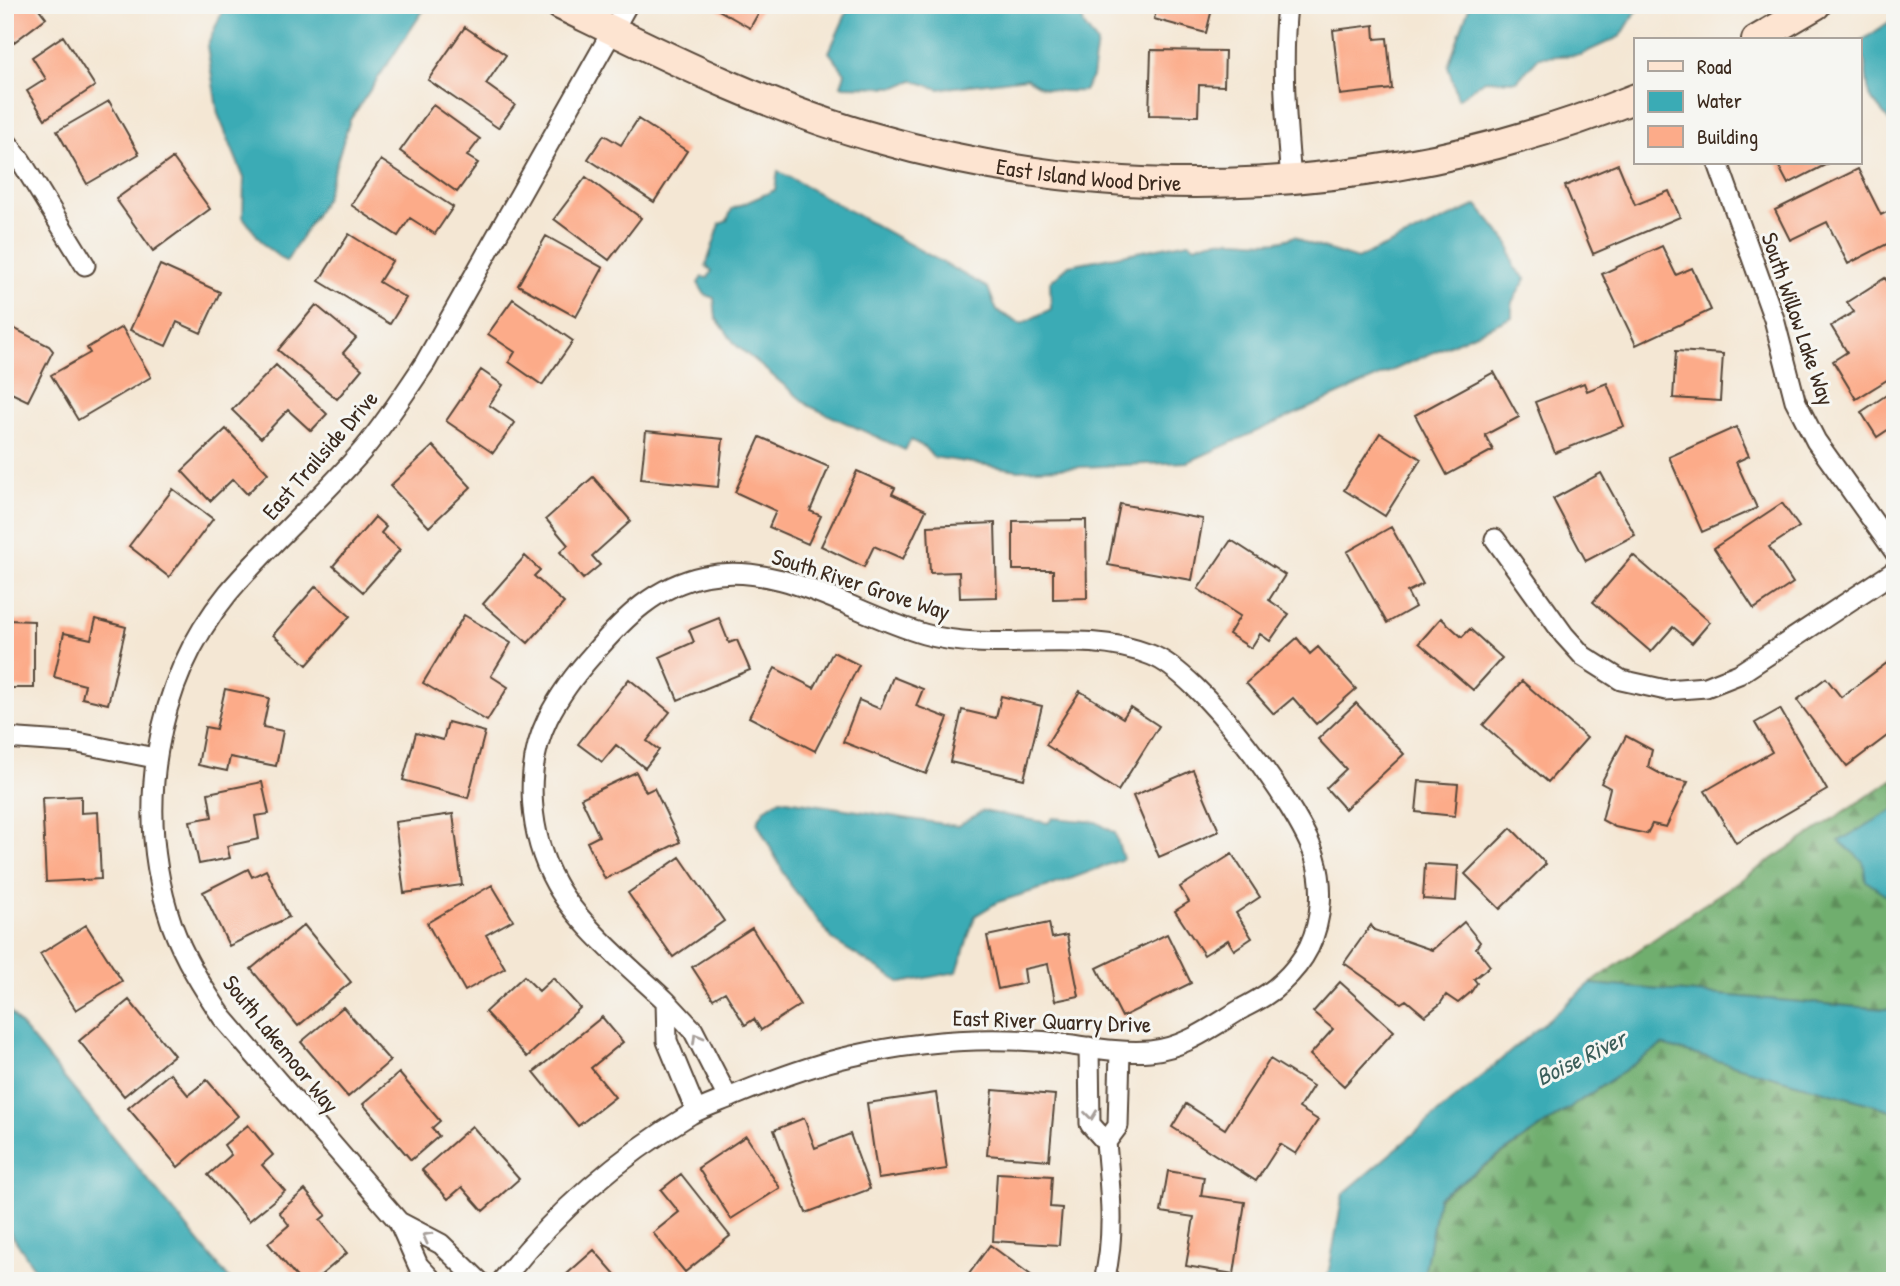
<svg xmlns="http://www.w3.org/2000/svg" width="1900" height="1286" font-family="'Patrick Hand',sans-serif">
<defs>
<pattern id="forest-firs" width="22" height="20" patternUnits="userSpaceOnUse" patternTransform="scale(1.75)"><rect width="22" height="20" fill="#70ae6e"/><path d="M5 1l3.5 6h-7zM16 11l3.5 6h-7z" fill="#5d8e5a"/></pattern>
</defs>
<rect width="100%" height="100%" fill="#f6f6f2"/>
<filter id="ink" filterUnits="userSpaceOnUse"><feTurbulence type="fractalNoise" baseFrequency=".0143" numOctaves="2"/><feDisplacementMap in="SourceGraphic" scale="14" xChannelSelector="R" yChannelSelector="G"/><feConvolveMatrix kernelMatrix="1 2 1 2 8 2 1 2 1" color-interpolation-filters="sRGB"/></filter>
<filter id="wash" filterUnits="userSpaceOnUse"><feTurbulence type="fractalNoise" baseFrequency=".00686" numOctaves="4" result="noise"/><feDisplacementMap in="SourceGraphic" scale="28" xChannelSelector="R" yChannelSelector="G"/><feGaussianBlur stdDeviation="1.57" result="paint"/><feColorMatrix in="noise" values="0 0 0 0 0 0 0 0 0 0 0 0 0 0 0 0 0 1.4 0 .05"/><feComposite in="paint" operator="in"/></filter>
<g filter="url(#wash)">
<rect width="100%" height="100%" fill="#f4e7d4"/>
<!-- forest -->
<path fill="url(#forest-firs)" stroke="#566c46" stroke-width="2" d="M 1895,778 L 1895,1010 L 1590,984 L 1697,909 Z
M 1662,1045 L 1895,1111 L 1895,1281 L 1423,1281 L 1438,1198 Z"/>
<!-- water -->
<path fill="#3aabb5" stroke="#3a6a6a" stroke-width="2" d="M 225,5 L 427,5 L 350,120 L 325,199 L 286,262 L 265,246 L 243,217 L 244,178 L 218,114 L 207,46 Z
M 850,5 L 1086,5 L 1081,14 L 1084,25 L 1097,43 L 1092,77 L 1084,91 C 1062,92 1044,92 1027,78 L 939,89 L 913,80 L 897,87 L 841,86 L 845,73 L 829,52 Z
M 1470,5 L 1640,5 L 1621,36 L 1580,55 L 1539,57 L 1517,81 L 1485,80 L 1458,99 L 1448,66 Z
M 1895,18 L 1895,128 L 1869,96 L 1865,62 L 1860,52 L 1860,42 Z
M 778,171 L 988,288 L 997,311 L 1021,324 L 1051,309 L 1050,282 L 1069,265 L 1189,242 L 1196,246 C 1227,230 1265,251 1295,236 L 1307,243 L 1357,259 L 1477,205 L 1509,244 L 1514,267 L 1526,279 L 1512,302 L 1512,317 L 1188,462 L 1018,470 L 933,457 L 924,447 L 911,440 L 905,450 L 809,406 L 736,345 L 716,318 L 714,298 L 705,295 L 698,283 L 702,277 L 708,278 L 712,271 L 706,266 L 720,224 L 727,221 L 732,209 L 775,190 Z
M 780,799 L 957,826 L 983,811 L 1048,823 L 1053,818 L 1096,822 L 1115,833 L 1123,859 L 1065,881 L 998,902 L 975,916 L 957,972 L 901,983 L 834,941 L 789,883 L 757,822 L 765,809 Z
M 1895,809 L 1895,901 L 1866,881 L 1863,861 L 1839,841 Z
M 1590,984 L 1895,1010 L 1895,1111 L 1662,1045 L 1438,1197 L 1423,1281 L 1327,1281 L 1343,1194 Z
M 5,1006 L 231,1281 L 43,1281 L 5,1225 Z"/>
<g id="blocks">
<!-- building -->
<path fill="#fcab89" d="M 5,5 L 36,5 L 46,18 L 5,49 Z
M 710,5 L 763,5 L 750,28 Z
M 1158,5 L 1213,5 L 1206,33 L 1154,19 Z
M 1374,25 L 1375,39 L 1387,38 L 1392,89 L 1340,95 L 1333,30 Z
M 465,27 L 506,55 L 486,84 L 515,105 L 498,128 L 428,80 Z
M 63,36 L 95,86 L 45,119 L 27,91 L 46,79 L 32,57 Z
M 1151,50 L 1225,51 L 1224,86 L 1199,85 L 1198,116 L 1149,115 Z
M 109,101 L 139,154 L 87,184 L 57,131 Z
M 433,105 L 480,139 L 467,156 L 478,163 L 457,192 L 400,151 Z
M 638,119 L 687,151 L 654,202 L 588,159 L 604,135 L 621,145 Z
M 173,158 L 210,209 L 153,251 L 116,199 Z
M 381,160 L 453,207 L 435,234 L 410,218 L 398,236 L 351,205 Z
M 1777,163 L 1829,163 L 1788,184 Z
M 1618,164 L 1635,205 L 1669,191 L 1680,217 L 1593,254 L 1565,186 Z
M 1858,169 L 1881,215 L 1895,208 L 1895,240 L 1848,264 L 1827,222 L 1790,240 L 1775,210 Z
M 586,177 L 641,218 L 609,260 L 554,219 Z
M 349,234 L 392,261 L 379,282 L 406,298 L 390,324 L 319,281 Z
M 546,236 L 603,268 L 576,317 L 518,285 Z
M 1662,246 L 1676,275 L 1692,268 L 1711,310 L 1636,345 L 1602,274 Z
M 160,265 L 220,292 L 201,333 L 177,322 L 166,346 L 130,330 Z
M 1885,278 L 1895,294 L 1895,375 L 1856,399 L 1833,361 L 1847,352 L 1831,326 L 1854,312 L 1847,302 Z
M 513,299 L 573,341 L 542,385 L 509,362 L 515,352 L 488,334 Z
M 316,305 L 356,338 L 343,353 L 362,369 L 337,399 L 278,350 Z
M 5,319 L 13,328 L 49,346 L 53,351 L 28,401 L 5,390 Z
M 122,327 L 151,377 L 78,420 L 51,375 L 90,353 L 87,348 Z
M 1676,351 L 1723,354 L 1720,401 L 1673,398 Z
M 276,365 L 327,414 L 311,431 L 288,410 L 261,438 L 232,410 Z
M 481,370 L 503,385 L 489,405 L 515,423 L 493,453 L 446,421 Z
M 1494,372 L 1519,417 L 1485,435 L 1493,450 L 1447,475 L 1415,415 Z
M 1584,383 L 1587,391 L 1607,383 L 1624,426 L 1555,453 L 1535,402 Z
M 1891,392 L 1895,397 L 1895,425 L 1877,437 L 1861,412 Z
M 1736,427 L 1749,456 L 1736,462 L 1757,508 L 1702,532 L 1669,457 Z
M 226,429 L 268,473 L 247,494 L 233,479 L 210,501 L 182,471 Z
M 646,431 L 723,439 L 718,487 L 641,479 Z
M 1380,433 L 1421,459 L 1385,516 L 1344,490 Z
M 760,437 L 829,467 L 810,511 L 821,516 L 808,544 L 769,527 L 776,511 L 735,492 Z
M 433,446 L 471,487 L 429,527 L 390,486 Z
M 857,471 L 895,488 L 892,494 L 926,510 L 903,559 L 874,546 L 864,567 L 821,546 Z
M 1601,473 L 1635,535 L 1586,561 L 1553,499 Z
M 593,477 L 631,521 L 592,556 L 600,565 L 583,579 L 560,552 L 568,545 L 546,519 Z
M 173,489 L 213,519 L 169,577 L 129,546 Z
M 1782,503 L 1799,527 L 1769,547 L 1793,583 L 1754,609 L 1714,548 Z
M 1120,504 L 1203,519 L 1192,580 L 1108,565 Z
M 375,517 L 386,527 L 381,533 L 400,550 L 363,592 L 333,566 Z
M 1086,520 L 1087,598 L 1053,599 L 1053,570 L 1013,570 L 1013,521 Z
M 995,523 L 997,597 L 960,598 L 959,572 L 930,573 L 928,526 Z
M 1391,527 L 1423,584 L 1407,592 L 1415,607 L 1387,623 L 1347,552 Z
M 1231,540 L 1285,575 L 1269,600 L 1289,614 L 1270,641 L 1260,634 L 1251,648 L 1229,634 L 1240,616 L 1198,589 Z
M 1633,555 L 1710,622 L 1692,643 L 1673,627 L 1651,652 L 1593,602 Z
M 525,556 L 540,570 L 534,576 L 564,603 L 528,643 L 483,604 Z
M 316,586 L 350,616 L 307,665 L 273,635 Z
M 464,615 L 511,643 L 491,676 L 508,687 L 487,721 L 423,683 Z
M 719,618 L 729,643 L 737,640 L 750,670 L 678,700 L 660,657 L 694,642 L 689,630 Z
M 1441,618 L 1462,637 L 1470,629 L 1502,658 L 1473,690 L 1419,643 Z
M 96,619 L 126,627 L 108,704 L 82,698 L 85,685 L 54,677 L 64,633 L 91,639 Z
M 5,620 L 34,621 L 34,688 L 5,688 Z
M 1297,638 L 1310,654 L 1318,647 L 1356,689 L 1316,724 L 1293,698 L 1274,714 L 1246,683 Z
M 833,652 L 859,665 L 815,751 L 749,717 L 775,668 L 814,688 Z
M 1887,663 L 1895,673 L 1895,730 L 1847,766 L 1797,700 L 1826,678 L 1841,697 Z
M 893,677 L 923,689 L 916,706 L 948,718 L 926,774 L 843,742 L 859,700 L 880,709 Z
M 629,679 L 670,712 L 647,741 L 659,750 L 645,768 L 616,745 L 602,762 L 578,744 Z
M 1522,681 L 1587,738 L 1548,782 L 1483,725 Z
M 225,689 L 269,698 L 263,727 L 283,731 L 276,766 L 230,757 L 227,771 L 198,765 L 205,727 L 216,729 Z
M 1080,691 L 1123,718 L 1130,707 L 1159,726 L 1118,791 L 1046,745 Z
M 1001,696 L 1042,706 L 1024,779 L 950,762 L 962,710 L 996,718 Z
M 1356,703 L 1404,754 L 1345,809 L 1326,788 L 1346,769 L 1318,739 Z
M 1780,709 L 1827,790 L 1736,843 L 1705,791 L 1772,752 L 1755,723 Z
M 448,722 L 485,732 L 468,798 L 403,780 L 416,733 L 443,740 Z
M 1626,736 L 1652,750 L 1648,767 L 1668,778 L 1688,782 L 1666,827 L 1652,824 L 1647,834 L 1615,827 L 1602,820 L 1610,788 L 1601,783 Z
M 1193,770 L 1219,831 L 1159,857 L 1133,796 Z
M 636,772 L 646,792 L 654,788 L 680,842 L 605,879 L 587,842 L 599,836 L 581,798 Z
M 1419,781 L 1458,784 L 1455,816 L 1416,812 Z
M 262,782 L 269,814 L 255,816 L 259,839 L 227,846 L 230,858 L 199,864 L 190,821 L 212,817 L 208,793 Z
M 5,791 L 8,791 L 8,853 L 5,853 Z
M 81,796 L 81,813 L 98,812 L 101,879 L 46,882 L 42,798 Z
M 453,814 L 462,885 L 404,893 L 395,822 Z
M 1511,828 L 1546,864 L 1500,909 L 1465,874 Z
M 1232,854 L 1260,897 L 1236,913 L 1252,938 L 1234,950 L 1228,940 L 1204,955 L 1175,911 L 1189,902 L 1180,887 Z
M 680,857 L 724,921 L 673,957 L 628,893 Z
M 1425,864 L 1458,866 L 1456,901 L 1423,899 Z
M 248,869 L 252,877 L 266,870 L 289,917 L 229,946 L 203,892 Z
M 492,885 L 513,920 L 486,935 L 505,968 L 465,991 L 427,923 Z
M 1464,922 L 1480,942 L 1476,948 L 1490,966 L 1474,979 L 1477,983 L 1471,992 L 1458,1003 L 1446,995 L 1440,1004 L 1425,1016 L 1406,1000 L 1401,1003 L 1344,963 L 1371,925 L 1374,930 L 1432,950 Z
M 1049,923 L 1052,938 L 1067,935 L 1079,996 L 1055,1001 L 1048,964 L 1024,969 L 1026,983 L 998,989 L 987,936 Z
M 86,925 L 122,981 L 76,1010 L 40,954 Z
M 304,925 L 351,982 L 298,1026 L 251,969 Z
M 752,928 L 800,1005 L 761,1030 L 754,1019 L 745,1025 L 725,992 L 713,999 L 692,967 Z
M 1167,934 L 1191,983 L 1122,1017 L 1097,968 Z
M 524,976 L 539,991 L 553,978 L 580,1008 L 527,1057 L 485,1012 Z
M 1340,982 L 1394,1031 L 1344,1086 L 1310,1055 L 1333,1029 L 1313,1012 Z
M 129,1000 L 174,1055 L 124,1096 L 79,1041 Z
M 343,1007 L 390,1061 L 348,1097 L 301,1042 Z
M 602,1017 L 623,1042 L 591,1068 L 615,1097 L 578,1126 L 534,1072 Z
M 1270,1059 L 1313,1086 L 1299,1108 L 1318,1120 L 1296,1154 L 1280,1144 L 1256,1181 L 1172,1127 L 1186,1104 L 1225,1129 Z
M 170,1073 L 188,1095 L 207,1080 L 238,1116 L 178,1167 L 128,1108 Z
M 399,1073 L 440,1121 L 432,1128 L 439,1136 L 411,1160 L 363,1104 Z
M 993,1090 L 1055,1095 L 1049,1160 L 987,1155 Z
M 936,1093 L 947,1169 L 878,1179 L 867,1103 Z
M 804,1118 L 815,1148 L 850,1134 L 870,1189 L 806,1213 L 774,1130 Z
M 248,1125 L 273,1155 L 262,1165 L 285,1191 L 249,1221 L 208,1175 L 231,1155 L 224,1145 Z
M 472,1126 L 519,1179 L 483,1211 L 462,1187 L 448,1199 L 422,1170 Z
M 746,1136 L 780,1188 L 731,1219 L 698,1168 Z
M 1168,1171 L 1204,1177 L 1201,1196 L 1245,1202 L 1234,1274 L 1186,1266 L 1194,1217 L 1161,1212 Z
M 997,1173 L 1052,1176 L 1050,1207 L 1062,1208 L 1059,1245 L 993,1241 Z
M 681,1174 L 730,1236 L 685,1272 L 653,1233 L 679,1212 L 661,1190 Z
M 305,1190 L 326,1215 L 320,1220 L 347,1253 L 314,1281 L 300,1281 L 268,1243 L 289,1225 L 279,1212 Z
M 990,1245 L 1039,1281 L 964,1281 Z
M 594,1250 L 621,1281 L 559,1281 Z"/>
</g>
</g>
<g filter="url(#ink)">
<use href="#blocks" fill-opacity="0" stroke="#574639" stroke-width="2"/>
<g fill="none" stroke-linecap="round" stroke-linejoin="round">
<defs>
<path id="street" d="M 1287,5 C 1281,64 1286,121 1291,180
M 5,140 L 21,161 L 85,265
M 1718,163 L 1774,319 L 1795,400 L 1816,441 L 1895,552
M 1495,539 L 1564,635 L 1583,656 L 1621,680 L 1666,690 L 1706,687 L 1739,674 L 1895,571
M 5,738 L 78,743 L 155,758
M 1089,1047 L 1090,1124 L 1106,1142 L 1118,1126 L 1120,1051
M 696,1111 L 667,1041 L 666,1001 L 693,1030 L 728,1098
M 399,1222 L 223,1018 C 203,988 184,958 172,925 C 134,813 153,685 228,593 C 270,543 320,500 363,450 C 386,422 405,393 425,363 L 627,5
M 433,1281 L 418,1265 L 399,1222 L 441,1244 L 479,1281
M 502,1281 C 553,1214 618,1158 691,1114 C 704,1107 719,1102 733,1096 C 772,1080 811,1065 852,1056 C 912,1042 974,1037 1035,1041 C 1073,1043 1111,1054 1150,1051 C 1185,1048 1213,1026 1243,1008 C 1256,1001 1270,994 1281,983 C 1292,973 1302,961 1309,947 C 1322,920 1324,886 1315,857 C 1299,807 1200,673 1151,655 C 1079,627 997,655 924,634 C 853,614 781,560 704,576 C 656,586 625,617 594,653 C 576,673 560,694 548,718 C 523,769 529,836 556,884 C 579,926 631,968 666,1001
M 1104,1281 C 1116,1234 1110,1189 1106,1142"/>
<g id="secondary">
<path id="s1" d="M 560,5 C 663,55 765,107 876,138 C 1125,210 1395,195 1636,98"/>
<path d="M 1756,40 L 1816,5"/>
</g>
</defs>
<!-- street casing -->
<use href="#street" stroke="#574639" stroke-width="23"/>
<!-- secondary casing -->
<use href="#secondary" stroke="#574639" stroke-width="32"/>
<!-- street -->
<use href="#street" stroke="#fff" stroke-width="19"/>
<!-- secondary -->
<use href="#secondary" stroke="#fde4d1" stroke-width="28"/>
</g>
<!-- one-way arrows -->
<defs><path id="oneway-chevron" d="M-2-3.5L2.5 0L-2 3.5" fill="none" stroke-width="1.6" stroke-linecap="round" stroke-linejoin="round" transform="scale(1.75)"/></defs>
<g stroke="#a79f9a">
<use href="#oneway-chevron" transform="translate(697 1038) rotate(-120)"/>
<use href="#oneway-chevron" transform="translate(1091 1115) rotate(83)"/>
<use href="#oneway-chevron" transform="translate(427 1237) rotate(-152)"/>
</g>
</g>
<g text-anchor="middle" stroke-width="6" stroke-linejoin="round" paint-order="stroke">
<!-- street labels -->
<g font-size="23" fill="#3b2a1e" stroke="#f6f6f2">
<text dy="8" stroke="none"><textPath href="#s1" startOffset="560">East Island Wood Drive</textPath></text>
<text transform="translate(1798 319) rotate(71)" y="8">South Willow Lake Way</text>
<text transform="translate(320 455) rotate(-49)" y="8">East Trailside Drive</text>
<text transform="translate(861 584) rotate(18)" y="8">South River Grove Way</text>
<text transform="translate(1052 1021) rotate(2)" y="8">East River Quarry Drive</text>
<text transform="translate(281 1044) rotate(51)" y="8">South Lakemoor Way</text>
</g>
<!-- water labels -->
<g font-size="24" font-style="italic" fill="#3b5e5a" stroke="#f6f6f2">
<text transform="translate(1581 1058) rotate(-26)" y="8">Boise River</text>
</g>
</g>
<!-- margin -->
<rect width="1900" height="1286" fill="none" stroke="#f6f6f2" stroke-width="28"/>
<!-- legend -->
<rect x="1634" y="38" width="228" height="126" fill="#f6f6f2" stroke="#aba49d" stroke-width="2"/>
<rect x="1648" y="61" width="35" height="10" fill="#fde4d1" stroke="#aba49d" stroke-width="2"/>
<text x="1697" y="74" font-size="21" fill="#3b2a1e">Road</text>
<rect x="1648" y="91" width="35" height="21" fill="#3aabb5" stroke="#aba49d" stroke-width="2"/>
<text x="1697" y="108" font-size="21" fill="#3b2a1e">Water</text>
<rect x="1648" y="126" width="35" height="21" fill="#fcab89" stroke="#aba49d" stroke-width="2"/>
<text x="1697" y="144" font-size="21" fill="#3b2a1e">Building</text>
</svg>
